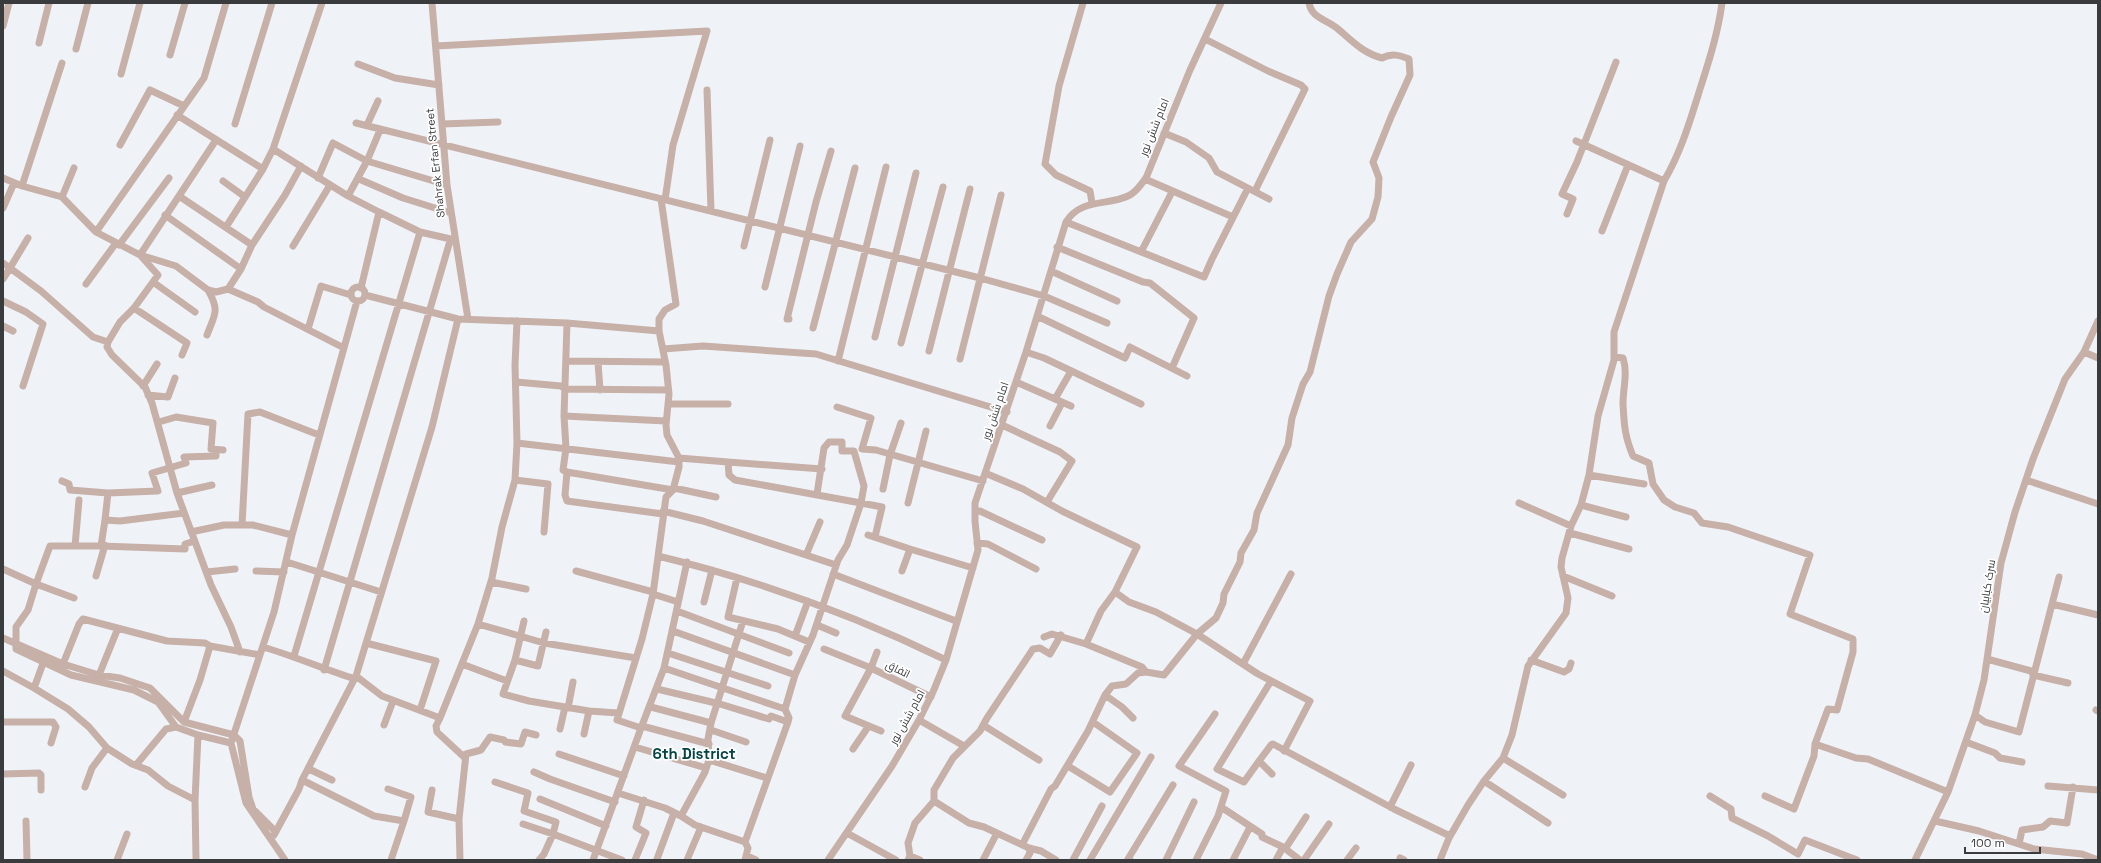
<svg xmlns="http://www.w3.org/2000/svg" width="2101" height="863" font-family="'Space Grotesk',Cairo,sans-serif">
<rect width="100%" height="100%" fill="#eff3f8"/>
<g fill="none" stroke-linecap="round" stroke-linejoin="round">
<!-- minor -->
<path stroke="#c7b0a8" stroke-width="7" d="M 432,3 L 447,185 L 468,319
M 1083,3 L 1059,86 L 1045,164 L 1056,175 L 1090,191 L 1092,203
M 3,26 L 9,3
M 1205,39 L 1268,71 L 1301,85 L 1305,89 L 1255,191 L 1257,192
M 39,43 L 49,3
M 436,46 L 707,31 L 673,145 L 665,200
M 76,49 L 88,3
M 170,55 L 185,3
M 358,64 L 395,78 L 439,85
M 121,74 L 140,3
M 707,90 L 711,211
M 177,115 L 263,169
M 356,123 L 980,278 L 1044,296 L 1107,323
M 235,124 L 272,3
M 442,124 L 498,122
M 367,125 L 378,101
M 1164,133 L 1186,142 L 1209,158 L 1217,172 L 1269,199
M 1576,141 L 1664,181
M 120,145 L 150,90 L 184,106
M 273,149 L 348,196 L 379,212 L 420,232 L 455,240
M 3,178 L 22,186 L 62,197 L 96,232 L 140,255 L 176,266 L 208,290 L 216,292 L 228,289 L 258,302 L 264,307 L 344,348
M 318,178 L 333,143 L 367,161 L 447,185
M 359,179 L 403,198 L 451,213
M 1145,179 L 1233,217
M 223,181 L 245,197
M 22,186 L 62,63
M 179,196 L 252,245
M 348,196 L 367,161 L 380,130
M 62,197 L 74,168
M 3,208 L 14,183
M 1567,214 L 1573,199 L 1562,194 L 1577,162 L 1616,62
M 165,215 L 241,269
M 1066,222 L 1204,277 L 1212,259 L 1248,188
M 226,227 L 263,169 L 273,149 L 322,3
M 1602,231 L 1628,165
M 96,232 L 204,78 L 226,3
M 28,238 L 10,268 L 41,291 L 93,337 L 108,342
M 119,245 L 169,178
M 293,246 L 330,185
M 744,246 L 770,140
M 1057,247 L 1143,282 L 1150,283 L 1194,318 L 1172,368
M 1141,252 L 1172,192
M 140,255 L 158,275 L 134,308 L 120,322 L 108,342 L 107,347 L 112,355 L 145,387 L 152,403 L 177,493 L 211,585 L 231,627 L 240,652
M 140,255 L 216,140
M 3,263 L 10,268 L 3,279
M 1051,271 L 1117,301
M 153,282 L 195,312
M 86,284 L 116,243
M 765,287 L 800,146
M351 294a7 7 0 1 1 14 0a7 7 0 1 1-14 0Z
M 361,288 L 379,212
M 228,289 L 241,269 L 252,245 L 285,195 L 301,166
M 365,295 L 458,319 L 567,323 L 659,331
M 3,301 L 26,312 L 43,324 L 23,386
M 134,308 L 187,343 L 182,355
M 1037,316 L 1125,358 L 1130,347 L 1187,376
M 789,319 L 787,319 L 816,202 L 831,151
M 567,323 L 564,416 L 566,448 L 563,470 L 567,472 L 565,495 L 567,501 L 663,514
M 3,326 L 13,331
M 813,328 L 855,168
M 308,329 L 321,286 L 351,295
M 207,335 C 215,314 220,311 208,290
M 875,337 L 916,173
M 901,343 L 943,187
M 663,349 L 703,346 L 816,354 L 1007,412
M 929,351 L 970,189
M 1026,352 L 1044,358 L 1141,404
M 2084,352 L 2098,358
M 1614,357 L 1623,358 C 1628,373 1623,388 1623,404 C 1624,425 1625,437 1633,456 L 1649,463 L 1653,484 L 1664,500 L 1675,507 L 1694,513 L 1702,523 L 1728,527 L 1810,555 L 1790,614 L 1853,639 L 1853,652 L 1837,710 L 1828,709 L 1815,744
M 960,359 L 1001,195
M 566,361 L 665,362
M 838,361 L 886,167
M 598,362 L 600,390
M 516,382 L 561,386 L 565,389 L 668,390
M 1016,382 L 1071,406
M 143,386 L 157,364
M 148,395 L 168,397 L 175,378
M 1055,399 L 1071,371
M 668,404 L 728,404
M 837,407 L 871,418 L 862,449 L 876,450 L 983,481
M 564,416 L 666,421
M 159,422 L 176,417 L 213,423 L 211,449 L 223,450
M 1002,425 L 1060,452 L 1072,461 L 1047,502
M 1050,426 L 1062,403
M 517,443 L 679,462
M 679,458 L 728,462 L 729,475 L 735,480 L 861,503 L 864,486 L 854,451 L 842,451 L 842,442 L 829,442 L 824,448 L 817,494
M 728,462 L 822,469
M 567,472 L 673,490 L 674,488 L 716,497
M 985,473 L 1023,489 L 1062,511 L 1137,547 L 1115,592 L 1101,611 L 1086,644 L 1052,634 L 1044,637
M 1589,475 L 1644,484
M 515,480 L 548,484 L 544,532
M 2026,480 L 2098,504
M 62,481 L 69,484 L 70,490 L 108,493
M 883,489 L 890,455 L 901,423
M 177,493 L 212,485
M 908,503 L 926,431
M 1519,503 L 1571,526
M 1581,505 L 1626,517
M 663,511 L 703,521 L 806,555
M 975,512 L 980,511 L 1042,540
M 184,513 L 120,521 L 105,520 L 108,493 L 158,491 L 152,473 L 186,463 L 184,457 L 216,456 L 216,450
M 105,520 L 101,546 L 185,549 L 185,544 L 195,541
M 820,522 L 806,555 L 836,565
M 242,525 L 248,414 L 260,412 L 319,435
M 191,532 L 224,525 L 253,525 L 292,535
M 1570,533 L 1629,549
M 868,535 L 910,549
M 977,543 L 988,544 L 1036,569
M 75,546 L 79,500
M 658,556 C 757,580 854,615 946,660
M 287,562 L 381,592
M 3,569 L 36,584 L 28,610 L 16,627 L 16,649 L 71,675 L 134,690 L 158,702 L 176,727 L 198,735 L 231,743
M 256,571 L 284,572
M 576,571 L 653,592
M 902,571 L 910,549 L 973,568
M 207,572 L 235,569
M 833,574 L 956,621
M 96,576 L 105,545
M 1563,576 L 1612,596
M 737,578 L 728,617 L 778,629 L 809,642
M 491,582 L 526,589
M 1115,592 L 1129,602 L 1156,612 L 1197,634 L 1258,674 L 1310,701 L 1284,751
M 653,594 L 678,602
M 74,598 L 36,584 L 50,546 L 101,546
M 704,602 L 712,570
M 2052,604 L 2098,615
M 677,611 L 789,653
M 524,621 L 515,660 L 503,694 L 529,701 L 565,707
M 478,624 L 544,643 L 636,658
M 817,625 L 836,633
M 673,631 L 795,675
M 795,636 L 808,601
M 3,638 L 63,664 L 99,675 L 120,678 L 150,688 L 184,722 L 234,735 L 240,741 L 249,797 L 253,809 L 275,831
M 366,643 L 436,661 L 420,710
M 1086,644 L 1142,667 L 1146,672
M 210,646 L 260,655
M 263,647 C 294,656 323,669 355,679
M 824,649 L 871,668 L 845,716 L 881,731
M 877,652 L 871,668 L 931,697
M 668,653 L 768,686
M 294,656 L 420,232
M 1987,659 L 2031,671 L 2033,675 L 2068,683
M 515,660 L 538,666 L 546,632
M 1531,660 L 1564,672 L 1569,669 L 1571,663
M 63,664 L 79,624 L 83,619 L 167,641 L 205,643 L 210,646 L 200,680 L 184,722
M 462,664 L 507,681
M 1243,664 L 1291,574
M 664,668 L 785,709
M 324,670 L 450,241
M 3,671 L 34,688 L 45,658
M 99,675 L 118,628
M 356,676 L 432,427 L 458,319
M 1271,681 L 1217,769 L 1244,782 L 1259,761 L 1272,774
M 34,688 L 68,709 L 89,727 L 107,748 L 132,764 L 148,770 L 168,786 L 195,800
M 657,689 L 720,704 L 769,719 L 771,716 L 788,722 L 789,718 L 785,709 L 795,675 L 813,635 L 838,560 L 847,545 L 861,503 L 882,507 L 875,537
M 1105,695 L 1122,707 L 1133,718
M 651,707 L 711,723
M 568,708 L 573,682
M 2096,710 L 2098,711
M 1975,715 L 1985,722 L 2019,732 L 2059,577
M 440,718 L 478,624 L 492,578 L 502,527 L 515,480 L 517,443 L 515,365 L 517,321
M 919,720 L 964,746
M 3,722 L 53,722 L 56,727 L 51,743
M 384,725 L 393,701
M 983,725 L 1039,760
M 642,726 L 709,744
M 641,728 L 664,668 L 687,562
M 560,729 L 565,707 L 589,711
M 711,730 L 746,742
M 584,734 L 589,711 L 618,713
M 1966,742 L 1995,753 L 2000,758 L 2022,762
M 635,747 L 706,768
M 853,749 L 868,727
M 559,754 L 624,776
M 1503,758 L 1563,795
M 709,760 L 767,778
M 1259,761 L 1271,745 L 1273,744 L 1394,809 L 1450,836
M 136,765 L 166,729 L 176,727
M 1068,766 L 1110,792 L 1137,753 L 1093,722
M 309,769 L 332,780
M 534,772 L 550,779 L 615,802
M 3,774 L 39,773 L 41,775 L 41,790
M 302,780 L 374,816 L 404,821 L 411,797 L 388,789
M 1484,781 L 1548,823
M 495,782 L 528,793 L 524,811 L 556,822 L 553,834 L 622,860
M 2048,786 L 2098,790
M 85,787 L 92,768 L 107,748
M 432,790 L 428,812 L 459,819
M 618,793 L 665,808 L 681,816 L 705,772 L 709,760 L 708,739 L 711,723 L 743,621
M 1710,796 L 1731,809 L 1732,818 L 1768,836 L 1798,854 L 1805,840 L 1857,860
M 1765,796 L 1794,809 L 1814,756 L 1815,744 L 1856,758 L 1868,759 L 1948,792
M 540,799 L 606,826
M 934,801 L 969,823 L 984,827 L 1029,848 L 1030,853 L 1026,860
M 1221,807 L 1262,834 L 1262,837 L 1283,847
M 1390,807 L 1411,765
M 681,816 L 695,825 L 745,842
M 26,821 L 27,860
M 1935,821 L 1979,831 L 2034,849 L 2082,854 L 2098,860
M 523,824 L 553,834 L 544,854 L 539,860
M 847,833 L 896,860
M 274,835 L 299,789 L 302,780 L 356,676 L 382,696 L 440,718 L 436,726 L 437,732 L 465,758
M 2019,844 L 2022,830 L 2043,827 L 2050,821 L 2067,823 L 2073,787
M 1022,845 L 1051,789 L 1055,786 L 1088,731 L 1105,695 L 1112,686 L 1126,684 L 1138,673 L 1146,672 L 1164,675 L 1197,634 L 1216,618 L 1223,603 L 1224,594 L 1240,562 L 1241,553 L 1254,530 L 1257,513 L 1288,445 L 1292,418 L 1303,384 L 1310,372 L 1329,296 L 1337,274 L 1351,242 L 1372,219 L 1378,197 L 1379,178 L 1373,162 L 1391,117 L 1410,75 L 1409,59 C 1399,55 1392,53 1382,58 C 1363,53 1352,41 1338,29 C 1327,19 1312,19 1309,3
M 1029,848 L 1041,851 L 1056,860
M 1285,849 L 1306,817
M 747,856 L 756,860
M 910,856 L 920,860
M 1400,858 L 1404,860
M 657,859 L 674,813
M 117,860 L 127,834
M 196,860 L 195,800 L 198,735
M 285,860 L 246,803 L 231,743 L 274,612 L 292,535 L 357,301
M 391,860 L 404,821
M 460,860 L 459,819 L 466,754 L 481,750 L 490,737 L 504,740 L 505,742 L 521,744 L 525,732 L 536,735
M 593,860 L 641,728 L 617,720 L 642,639 L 653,594 L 666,497 L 673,490 L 679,467 L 679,458 L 667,435 L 666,425 L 669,394 L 666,365 L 659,331 L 659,319 L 665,310 L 676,304 L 661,199
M 635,860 L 646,833 L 636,827 L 644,800
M 687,860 L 701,827
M 745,860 L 748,848 L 745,842 L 788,722
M 828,860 L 892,766 L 919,720 L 933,692 L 946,660 L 978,550 L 975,521 L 975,503 L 1026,352 L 1066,222 C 1081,198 1107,206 1128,196 C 1137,192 1140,185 1146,178 L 1190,70 L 1221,3
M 908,860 L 910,856 L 908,843 L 915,823 L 934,801 L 934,790 L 953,758 L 980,731 L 987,718 L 1033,649 L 1040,648 L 1050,654 L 1061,635
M 983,860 L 997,833
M 1073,860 L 1102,806
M 1090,860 L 1151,757
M 1130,860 L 1128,859 L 1173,785
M 1166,860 L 1194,802
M 1196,860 L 1218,816 L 1226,791 L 1179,766 L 1215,714
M 1233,860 L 1250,827
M 1276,860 L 1283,847 L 1300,860
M 1304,860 L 1329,824
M 1347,860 L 1356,848
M 1440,860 L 1449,838 L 1468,805 L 1484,781 L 1503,758 L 1512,735 L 1528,666 L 1566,613 L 1568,598 L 1561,567 L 1562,558 L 1571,526 L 1581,505 L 1589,475 L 1598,416 L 1614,360 L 1614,332 L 1664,181 C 1681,152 1690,121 1700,89 C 1709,61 1718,33 1722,3
M 1915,860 L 1948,792 L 1975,715 L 1984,680 L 2001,563 L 2015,512 L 2033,459 L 2065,379 L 2084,352 L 2098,321"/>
</g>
<g text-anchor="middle" stroke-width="3.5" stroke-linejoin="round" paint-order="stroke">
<!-- street labels -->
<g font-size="11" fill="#393b3d" stroke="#fff">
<text transform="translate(1154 127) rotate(-68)" y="4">امام شش نور</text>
<text transform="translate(435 163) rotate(-96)" y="4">Shahrak Erfan Street</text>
<text transform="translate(995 411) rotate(-71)" y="4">امام شش نور</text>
<text transform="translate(1987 586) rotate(-81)" y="4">سرک کبابیان</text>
<text transform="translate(898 669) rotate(26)" y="4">اتفاق</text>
<text transform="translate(907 717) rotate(-61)" y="4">امام شش نور</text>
</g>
<!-- district labels -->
<g font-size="15" font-weight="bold" fill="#014547" stroke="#fff">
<text x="694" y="759">6th District</text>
</g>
</g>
<!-- border -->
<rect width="2101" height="863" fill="none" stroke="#393b3d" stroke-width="8"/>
<!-- scale -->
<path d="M1965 847v6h75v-6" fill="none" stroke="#393b3d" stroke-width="2"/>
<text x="1971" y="847" font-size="12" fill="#393b3d" stroke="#ffffff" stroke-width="3" paint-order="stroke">100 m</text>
</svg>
